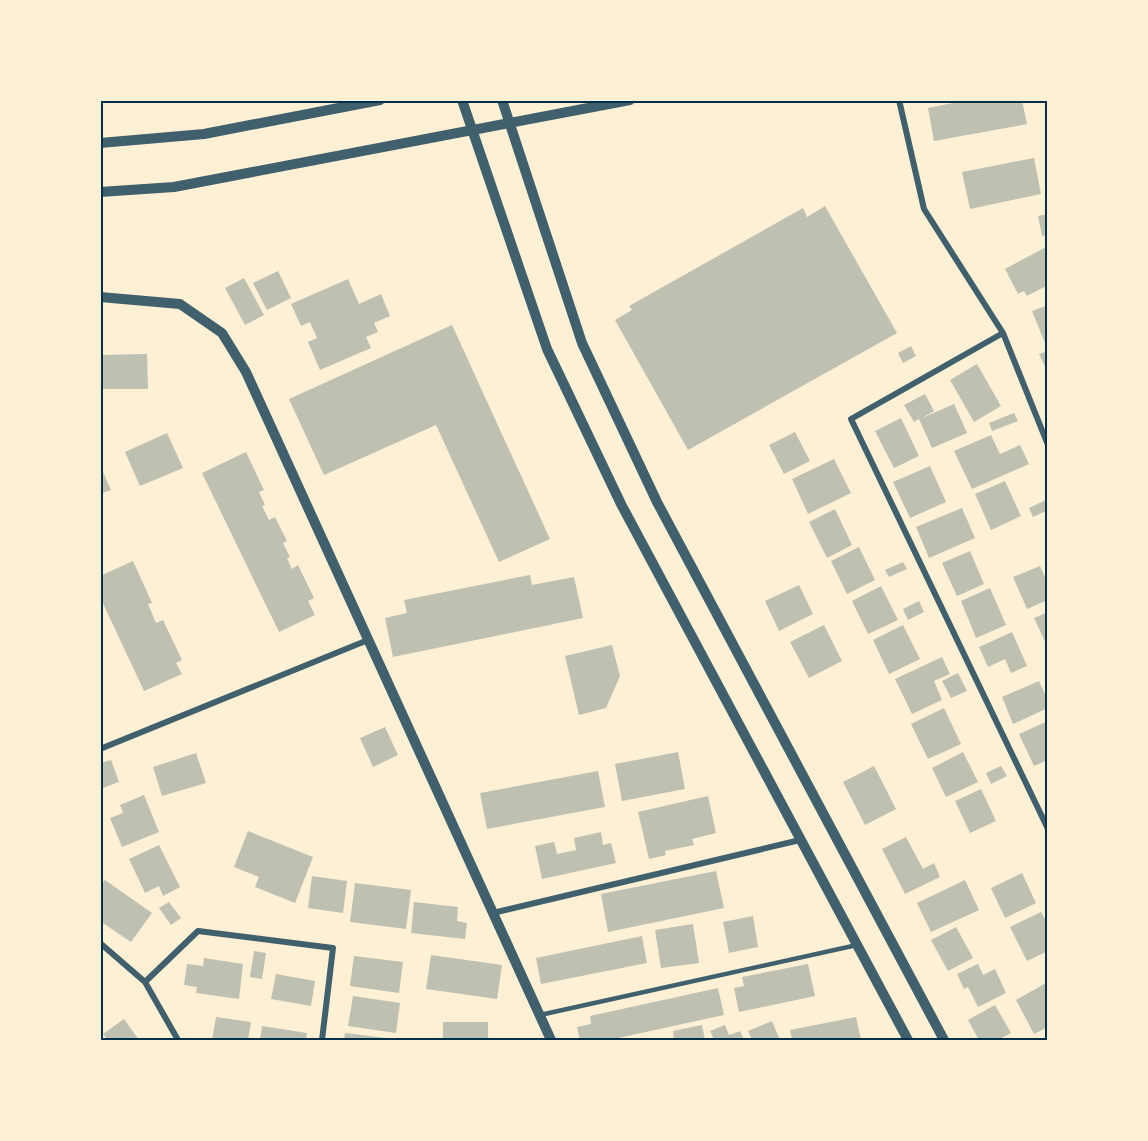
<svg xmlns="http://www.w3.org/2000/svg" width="1148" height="1141" font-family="'DM Sans',sans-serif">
<rect width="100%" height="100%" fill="#fdf0d5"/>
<!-- building -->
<path fill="#bec0b2" d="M 968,100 L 1022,100 L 1027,124 L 934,141 L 928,108 Z
M 1034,158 L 1041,194 L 970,209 L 962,172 Z
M 825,206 L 897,333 L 688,450 L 615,320 L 632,310 L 629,306 L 803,208 L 807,217 Z
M 1048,214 L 1048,235 L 1042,236 L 1038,216 Z
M 1048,246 L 1048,285 L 1027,296 L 1024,291 L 1018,294 L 1005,269 Z
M 278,271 L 291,298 L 267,310 L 253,283 Z
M 244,278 L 264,315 L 245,325 L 225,288 Z
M 348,279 L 359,304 L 381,294 L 390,316 L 374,323 L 378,332 L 366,337 L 371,348 L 320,370 L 308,342 L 317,338 L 310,322 L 301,326 L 291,304 Z
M 1048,305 L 1048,343 L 1045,343 L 1032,311 Z
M 452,325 L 550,539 L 499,562 L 436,425 L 324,475 L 289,399 Z
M 911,346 L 916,356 L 903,363 L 898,353 Z
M 1048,351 L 1048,373 L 1039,354 Z
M 147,354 L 148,389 L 100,389 L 100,355 Z
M 977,364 L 1001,406 L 974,422 L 950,380 Z
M 925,394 L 934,411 L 922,418 L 954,404 L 967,433 L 932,448 L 919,419 L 914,422 L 904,405 Z
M 1014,413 L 1018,421 L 992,431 L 989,423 Z
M 901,418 L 919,456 L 894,468 L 875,431 Z
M 795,432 L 810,461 L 784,474 L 769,445 Z
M 167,433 L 183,468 L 140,486 L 125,452 Z
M 991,435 L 1000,454 L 1020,445 L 1029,464 L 972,489 L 954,451 Z
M 246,452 L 264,490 L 259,492 L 265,505 L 262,506 L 269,520 L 275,517 L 287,541 L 283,543 L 290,557 L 287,558 L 292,569 L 298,565 L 314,598 L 308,601 L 315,615 L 279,632 L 202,473 Z
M 834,459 L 851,493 L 808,514 L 792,479 Z
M 100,465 L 111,490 L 100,494 Z
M 930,466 L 946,502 L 910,518 L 893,482 Z
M 1005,481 L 1021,516 L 991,530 L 975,494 Z
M 1048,499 L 1048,510 L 1033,517 L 1029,508 Z
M 962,508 L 975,538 L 929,558 L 916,527 Z
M 835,509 L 852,545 L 827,558 L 809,522 Z
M 859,547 L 875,580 L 847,594 L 831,561 Z
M 970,551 L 984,584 L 957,596 L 942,563 Z
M 133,561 L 152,603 L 148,604 L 156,623 L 163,620 L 182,660 L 176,663 L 182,674 L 144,691 L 100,597 L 100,576 Z
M 903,562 L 907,569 L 889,577 L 885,570 Z
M 1040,566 L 1048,584 L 1048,600 L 1027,609 L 1013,577 Z
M 530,575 L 532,585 L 574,577 L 583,618 L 393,657 L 385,618 L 407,613 L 404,600 Z
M 799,585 L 813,614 L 779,631 L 765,601 Z
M 881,586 L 898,620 L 868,634 L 852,601 Z
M 990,588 L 1006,625 L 976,638 L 961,601 Z
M 919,601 L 924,612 L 908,620 L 903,609 Z
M 1048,612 L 1048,648 L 1034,618 Z
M 824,625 L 842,661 L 809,678 L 790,642 Z
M 903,625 L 920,659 L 889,674 L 873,640 Z
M 1012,632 L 1027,666 L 1011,673 L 1005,659 L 988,667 L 979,647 Z
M 612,645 L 620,676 L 606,708 L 579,715 L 565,656 Z
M 942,657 L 950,674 L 934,681 L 942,700 L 912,714 L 895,679 Z
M 958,673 L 967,691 L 951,698 L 942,681 Z
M 1039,681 L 1048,701 L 1048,708 L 1013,724 L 1002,697 Z
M 944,708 L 961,744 L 928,759 L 911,724 Z
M 1048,721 L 1048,760 L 1034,766 L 1019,734 Z
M 385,727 L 398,755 L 373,767 L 360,738 Z
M 678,752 L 685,789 L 622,801 L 615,764 Z
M 963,752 L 978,782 L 946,797 L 932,768 Z
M 196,753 L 206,783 L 162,796 L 153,767 Z
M 111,760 L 119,782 L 100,789 L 100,763 Z
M 874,766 L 896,809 L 865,825 L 843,782 Z
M 1001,766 L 1007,776 L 991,784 L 986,773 Z
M 598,771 L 605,807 L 487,829 L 480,793 Z
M 981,789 L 996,821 L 970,833 L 955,801 Z
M 144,795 L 159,832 L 122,847 L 110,818 L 123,813 L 120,805 Z
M 708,796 L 716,833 L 692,839 L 694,845 L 665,851 L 666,855 L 649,859 L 638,812 Z
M 248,831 L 313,857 L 295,903 L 255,887 L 259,877 L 234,867 Z
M 601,832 L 603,845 L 611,843 L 616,863 L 542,879 L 535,846 L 554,842 L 557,854 L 576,850 L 574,838 Z
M 906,837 L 923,869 L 934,863 L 940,877 L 905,894 L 882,849 Z
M 159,845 L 180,887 L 163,896 L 159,886 L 145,893 L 129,859 Z
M 716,871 L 724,908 L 608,932 L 601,894 Z
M 1022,873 L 1036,903 L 1005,918 L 991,888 Z
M 312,876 L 347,881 L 343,913 L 308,908 Z
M 105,880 L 152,913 L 131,942 L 100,921 L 100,886 Z
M 965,880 L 979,910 L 931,932 L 917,903 Z
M 355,883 L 411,890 L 406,929 L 350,922 Z
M 169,902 L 181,918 L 171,925 L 159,908 Z
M 414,902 L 458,907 L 457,921 L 467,923 L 465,939 L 411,933 Z
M 1041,912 L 1048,924 L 1048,951 L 1027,961 L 1010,927 Z
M 753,916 L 758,947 L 729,953 L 723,922 Z
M 693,924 L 699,963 L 661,968 L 655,930 Z
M 956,927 L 973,958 L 948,971 L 931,940 Z
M 642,936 L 647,963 L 541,984 L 536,958 Z
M 254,951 L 266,953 L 262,979 L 250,977 Z
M 431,955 L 502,965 L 497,999 L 426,989 Z
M 354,956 L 403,962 L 399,993 L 350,986 Z
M 204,958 L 243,964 L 239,999 L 196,993 L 197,987 L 184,985 L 187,964 L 203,966 Z
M 808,964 L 815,996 L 739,1012 L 734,988 L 744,986 L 742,977 Z
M 978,964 L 983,975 L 995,969 L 1006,993 L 978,1007 L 968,987 L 964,989 L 957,974 Z
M 276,974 L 315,981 L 311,1006 L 271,999 Z
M 1046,983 L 1048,1027 L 1034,1034 L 1016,1000 Z
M 718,988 L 724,1015 L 609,1040 L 580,1040 L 577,1027 L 591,1024 L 590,1016 Z
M 353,996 L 400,1003 L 396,1033 L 348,1026 Z
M 995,1005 L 1011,1033 L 998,1040 L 979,1040 L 968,1020 Z
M 216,1017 L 251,1022 L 248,1040 L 212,1040 Z
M 856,1017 L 861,1040 L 792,1040 L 790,1030 Z
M 124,1019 L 139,1040 L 108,1040 L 103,1034 Z
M 772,1021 L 780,1040 L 752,1040 L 748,1031 Z
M 443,1022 L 488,1022 L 488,1040 L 443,1040 Z
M 702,1025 L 705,1040 L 674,1040 L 673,1031 Z
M 725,1025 L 729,1035 L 740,1031 L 744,1040 L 714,1040 L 710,1031 Z
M 262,1026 L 307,1033 L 306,1040 L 260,1040 Z
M 345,1033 L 394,1039 L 394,1040 L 344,1040 Z"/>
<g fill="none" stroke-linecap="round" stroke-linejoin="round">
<!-- service -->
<path stroke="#3f606c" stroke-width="4.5" d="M 540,1015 L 857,945"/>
<!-- minor -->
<path stroke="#3f606c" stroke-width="6" d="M 899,100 L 924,209 L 1003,333 L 1048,445
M 1003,333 L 851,419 L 1048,829
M 100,749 L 368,640
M 493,913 L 800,840
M 100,943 L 145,982 L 178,1040
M 145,982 L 198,931 L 333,948 L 322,1040"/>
<!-- tertiary -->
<path stroke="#3f606c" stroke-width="10" d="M 462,100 L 547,349 L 621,504 L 908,1040
M 502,100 L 582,343 L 657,502 L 944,1040
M 100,143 L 204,134 L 380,100
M 100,192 L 174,187 L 630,100
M 100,297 L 180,304 L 222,333 L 246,372 L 551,1040"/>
</g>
<!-- border -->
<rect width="1148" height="1141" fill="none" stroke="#fdf0d5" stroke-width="204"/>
<rect x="102" y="102" width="944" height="937" fill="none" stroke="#003049" stroke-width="2"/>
</svg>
